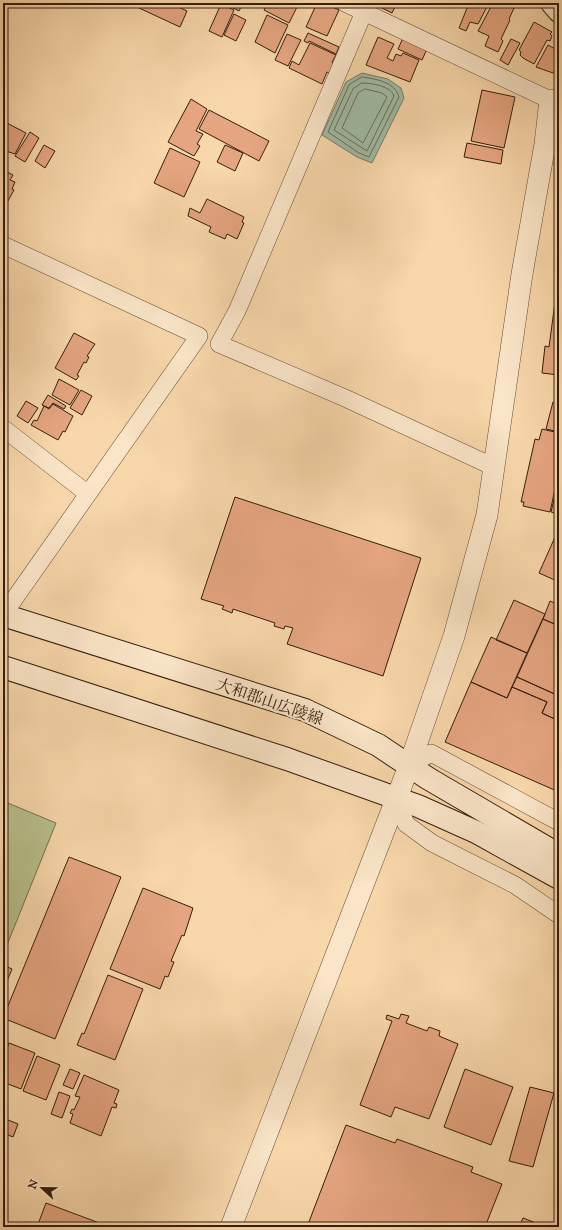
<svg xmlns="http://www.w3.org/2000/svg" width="562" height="1230" font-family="'IM FELL Great Primer','Noto Serif JP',serif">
<rect width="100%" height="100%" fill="#f8d7aa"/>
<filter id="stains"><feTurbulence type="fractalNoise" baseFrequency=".005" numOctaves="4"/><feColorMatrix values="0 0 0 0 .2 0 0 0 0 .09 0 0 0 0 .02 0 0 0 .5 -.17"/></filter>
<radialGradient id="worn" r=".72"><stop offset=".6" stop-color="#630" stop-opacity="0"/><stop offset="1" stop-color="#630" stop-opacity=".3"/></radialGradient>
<!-- green -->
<path fill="#b8bf8c" stroke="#766e4c" d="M 3,801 L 56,823 L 3,955 Z"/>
<!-- water -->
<path fill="#9fbaa4" stroke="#747c67" d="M 362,73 L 388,79 L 401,88 L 404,98 L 372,163 L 357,157 L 322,135 L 346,82 Z"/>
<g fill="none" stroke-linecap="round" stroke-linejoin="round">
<!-- shore -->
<path stroke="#6a6c58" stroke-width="1" d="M 362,77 C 376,79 395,82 399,97 L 369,157 L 359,153 L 328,132 L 349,85 Z
M 362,83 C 372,83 391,86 394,96 L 367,151 L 334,130 L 353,89 Z
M 365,89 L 382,93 L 387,97 L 363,143 L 342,128 L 358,93 Z"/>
</g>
<!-- building -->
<path fill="#e5a580" stroke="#341e0c" d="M 141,3 L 170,3 L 187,11 L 180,27 L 139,8 Z
M 224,3 L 243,3 L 239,11 Z
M 268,3 L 299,3 L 289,23 L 264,10 Z
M 317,3 L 324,3 L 339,10 L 327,36 L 306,27 Z
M 377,3 L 397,3 L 392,13 L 376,5 Z
M 469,3 L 489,3 L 478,24 L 470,22 L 466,31 L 459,28 Z
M 493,3 L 500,5 L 505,3 L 514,8 L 509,19 L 510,20 L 501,39 L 503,41 L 498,52 L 485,46 L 489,36 L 478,31 Z
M 221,4 L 234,10 L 222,37 L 209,31 Z
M 234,14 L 246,20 L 236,41 L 224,35 Z
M 267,15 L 288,25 L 275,53 L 255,42 Z
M 534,22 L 552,32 L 550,34 L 552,36 L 550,41 L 547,40 L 534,64 L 523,58 L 520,55 L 521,52 L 519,50 Z
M 308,33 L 339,47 L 336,54 L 309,41 L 308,43 L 304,41 Z
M 287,34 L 301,40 L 288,66 L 275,60 Z
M 378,37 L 394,44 L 387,58 L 393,61 L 396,54 L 401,56 L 403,53 L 419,60 L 410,82 L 366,65 Z
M 403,38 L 427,49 L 422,60 L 398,49 Z
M 511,39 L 520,43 L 508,65 L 500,60 Z
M 310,43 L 336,55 L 332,62 L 335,64 L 331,74 L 327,72 L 322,84 L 289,68 L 292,61 L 299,65 Z
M 548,45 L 559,51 L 559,63 L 553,73 L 536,67 Z
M 482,90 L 515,97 L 504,148 L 471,141 Z
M 191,99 L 207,109 L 196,131 L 203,134 L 197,144 L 200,146 L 194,156 L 168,142 Z
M 209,110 L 269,141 L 259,161 L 199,129 Z
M 3,121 L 26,133 L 15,154 L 3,150 Z
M 30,132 L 39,138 L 25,162 L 15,156 Z
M 467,143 L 503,150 L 501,164 L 464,157 Z
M 44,145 L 55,151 L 45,168 L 35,161 Z
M 225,145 L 243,153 L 235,171 L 217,162 Z
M 170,148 L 200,162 L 184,197 L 154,183 Z
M 3,170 L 13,175 L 10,180 L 15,182 L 12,189 L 14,190 L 4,208 L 3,207 Z
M 207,199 L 244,217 L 242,222 L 244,223 L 237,239 L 227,234 L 225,239 L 209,232 L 211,227 L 188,216 L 190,208 L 200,213 Z
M 558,280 L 559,280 L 559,375 L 542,373 L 545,346 L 549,347 Z
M 74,333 L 95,344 L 87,356 L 89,357 L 86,363 L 84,362 L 77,375 L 79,376 L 76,380 L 55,368 Z
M 59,379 L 79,390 L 70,405 L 52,395 Z
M 81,390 L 92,396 L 82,415 L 70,408 Z
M 48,395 L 66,406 L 64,409 L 53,403 L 49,408 L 42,405 Z
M 26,401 L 38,408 L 28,423 L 17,416 Z
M 553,402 L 559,403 L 559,432 L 546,429 Z
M 53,404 L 73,416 L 65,432 L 63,431 L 58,440 L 31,425 L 34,420 L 37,421 L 44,406 L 49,409 Z
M 542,429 L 559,433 L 559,471 L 550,512 L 523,506 L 524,502 L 521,502 L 535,439 L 539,440 Z
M 559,479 L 559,514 L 551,512 Z
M 235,497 L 421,558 L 383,676 L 287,644 L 293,628 L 285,626 L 284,629 L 274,626 L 275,623 L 233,609 L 232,613 L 222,609 L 224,606 L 201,599 Z
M 559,528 L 559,582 L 539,573 Z
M 514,600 L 545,614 L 527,653 L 496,640 Z
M 550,601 L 559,605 L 559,626 L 543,619 Z
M 543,619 L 559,626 L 559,696 L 517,677 Z
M 491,637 L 527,653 L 507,698 L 471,682 Z
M 517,677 L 559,696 L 559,721 L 542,713 L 547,702 L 512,687 Z
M 471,682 L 507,698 L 512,687 L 547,702 L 542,713 L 559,721 L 559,792 L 445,742 Z
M 69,857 L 121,877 L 55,1039 L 3,1018 Z
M 143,888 L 193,908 L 184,936 L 182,935 L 171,961 L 174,962 L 168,977 L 165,976 L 160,989 L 110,969 Z
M 3,965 L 12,969 L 7,981 L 3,980 Z
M 108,975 L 143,989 L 115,1060 L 77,1045 L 82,1033 L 84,1034 Z
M 401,1014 L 409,1016 L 406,1023 L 427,1031 L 429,1027 L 440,1031 L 439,1036 L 458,1044 L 429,1119 L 395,1107 L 391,1117 L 360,1105 L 392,1021 L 386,1019 L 387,1015 L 399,1019 Z
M 9,1043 L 35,1053 L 21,1089 L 3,1082 L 3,1058 Z
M 37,1056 L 60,1065 L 46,1100 L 23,1091 Z
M 70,1069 L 80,1073 L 73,1089 L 63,1085 Z
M 465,1069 L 513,1087 L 491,1145 L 444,1127 Z
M 84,1075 L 119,1090 L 114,1103 L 117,1104 L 116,1108 L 112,1107 L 101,1136 L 70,1123 L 73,1114 L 70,1113 L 72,1109 L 74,1110 L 80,1097 L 75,1096 Z
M 530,1087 L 554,1093 L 533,1167 L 509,1161 Z
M 59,1092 L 70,1096 L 62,1118 L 51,1114 Z
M 3,1118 L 18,1124 L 13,1137 L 3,1133 Z
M 346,1125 L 395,1143 L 397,1139 L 473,1167 L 471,1172 L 502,1184 L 485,1227 L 307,1227 Z
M 46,1203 L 110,1227 L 37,1227 Z
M 523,1218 L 536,1223 L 535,1227 L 519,1227 Z"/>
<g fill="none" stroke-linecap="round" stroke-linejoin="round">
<defs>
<path id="minor" d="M 345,3 L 550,100 L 559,101
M 364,12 L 237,311 L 219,344 L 345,398 L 494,467
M 3,245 L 199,336 L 3,615
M 3,428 L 88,494
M 409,766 L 431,753 L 559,822
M 396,798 L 406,824 L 432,843 L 515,885 L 559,915"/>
<path id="tertiary" d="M 231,1227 L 409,766 L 454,636 L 487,515 L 522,274 L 545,144 L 550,100"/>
<path id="secondary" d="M 552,3 L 559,11
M 3,615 L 305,710 L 378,745 L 429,779 L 559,855
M 3,667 L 287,759 L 418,806 L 476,832 L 559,878"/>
</defs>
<!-- minor casing -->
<use href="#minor" stroke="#654c34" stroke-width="18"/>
<!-- tertiary casing -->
<use href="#tertiary" stroke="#654c34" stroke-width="22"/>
<!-- secondary casing -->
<use href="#secondary" stroke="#341e0c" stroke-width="24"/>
<!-- minor -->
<use href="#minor" stroke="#fae5c8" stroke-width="17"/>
<!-- tertiary -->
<use href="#tertiary" stroke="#fae5c8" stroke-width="21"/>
<!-- secondary -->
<use href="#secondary" stroke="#fae5c8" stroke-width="22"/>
</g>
<g text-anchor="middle" stroke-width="4" stroke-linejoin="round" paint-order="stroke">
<!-- street labels -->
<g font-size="16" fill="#341e0c" stroke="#fae5c8">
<text transform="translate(270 701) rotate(19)" y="6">大和郡山広陵線</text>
</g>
</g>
<!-- margin -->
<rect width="562" height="1230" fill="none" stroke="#f8d7aa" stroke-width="16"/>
<rect x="4" y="4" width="554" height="1222" fill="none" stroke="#341e0c" stroke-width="2"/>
<rect x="8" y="8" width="546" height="1214" fill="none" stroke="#341e0c"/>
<!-- north arrow -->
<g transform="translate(42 1188) rotate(292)" stroke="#fae5c8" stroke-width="3" paint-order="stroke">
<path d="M0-3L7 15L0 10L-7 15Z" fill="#341e0c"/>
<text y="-6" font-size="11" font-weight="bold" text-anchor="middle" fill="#341e0c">N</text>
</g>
<rect width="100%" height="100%" filter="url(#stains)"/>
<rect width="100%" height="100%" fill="url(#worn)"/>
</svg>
